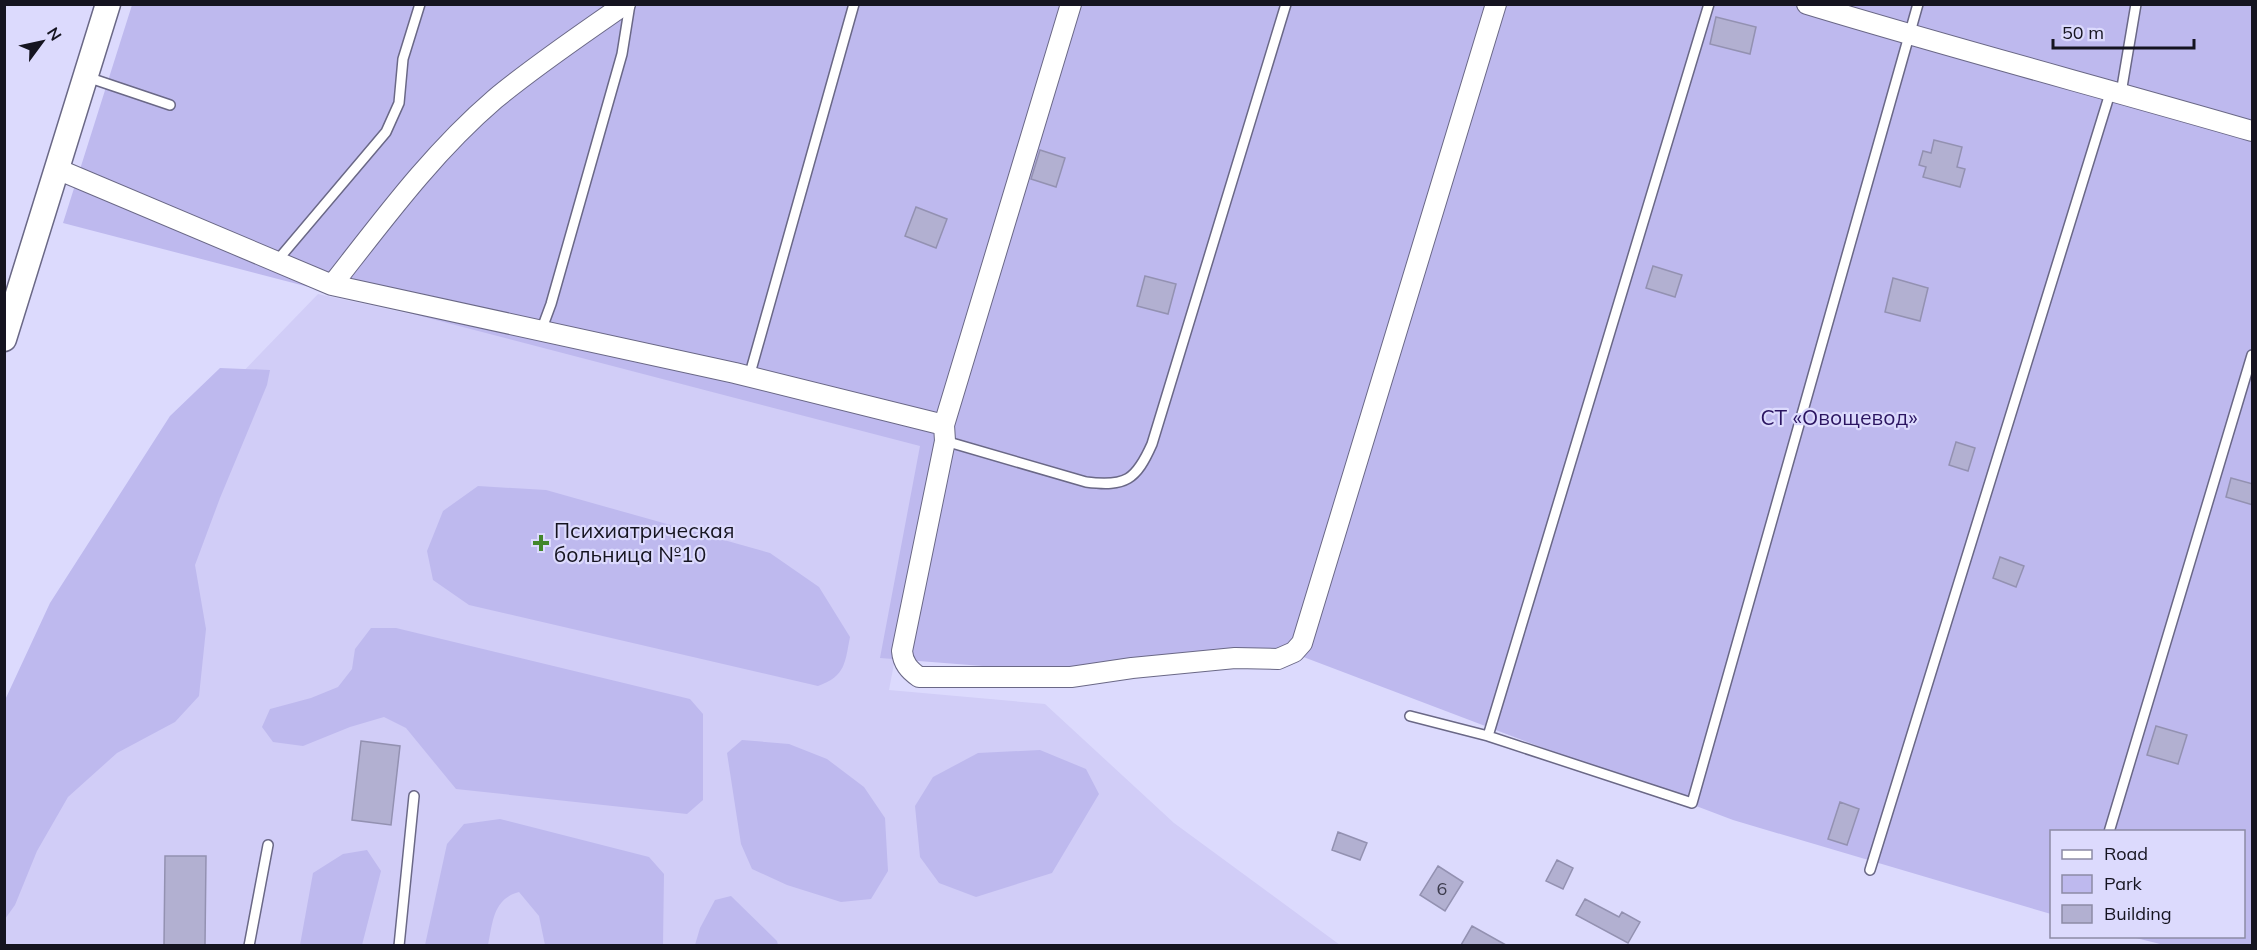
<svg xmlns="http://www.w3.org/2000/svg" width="2257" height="950" font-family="Mulish,sans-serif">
<rect width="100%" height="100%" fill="#dcdafd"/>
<!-- built -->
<path fill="#d1cdf7" d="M 318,294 L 919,423 L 936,443 L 889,690 L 1045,704 L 1174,823 L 1340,945 L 5,946 L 4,777 L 205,411 Z"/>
<!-- green -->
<path fill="#beb9ee" d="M 132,5 L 2252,5 L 2252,945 L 2164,945 L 2132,937 L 2244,936 L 2244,832 L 2052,832 L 2051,914 L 1733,820 L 1285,650 L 1045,671 L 880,658 L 920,446 L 63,223 Z
M 220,368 L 270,370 L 267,385 L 220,498 L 195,565 L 206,629 L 199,696 L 175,722 L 117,753 L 68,797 L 37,851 L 15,905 L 5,919 L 5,700 L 50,603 L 170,416 Z
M 478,486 L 546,490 L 770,553 L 819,587 L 850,637 C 845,662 846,676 818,686 L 469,605 L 433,580 L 427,551 L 443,511 Z
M 371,628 L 396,628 L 690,699 L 703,714 L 703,800 L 687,814 L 456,789 L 406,728 L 384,717 L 350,727 L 303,746 L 273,742 L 262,727 L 270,709 L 311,698 L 338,687 L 352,669 L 355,649 Z
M 742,740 L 789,744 L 827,759 L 864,787 L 885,818 L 888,871 L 871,899 L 841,902 L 787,885 L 752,869 L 741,844 L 727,753 Z
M 1040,750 L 1086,769 L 1099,794 L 1052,873 L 976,897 L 939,883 L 920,857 L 915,806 L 933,777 L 978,753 Z
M 500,819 L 649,857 L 664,874 L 663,945 L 545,945 L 539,916 L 519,892 C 493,899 493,922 488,945 L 425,945 L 447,844 L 464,824 Z
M 367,850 L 381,871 L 362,945 L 300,945 L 313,873 L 343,854 Z
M 731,896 L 777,941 L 778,945 L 695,945 L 700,928 L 715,900 Z"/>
<!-- building -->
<path fill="#b2b0d1" stroke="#9391b1" stroke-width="1.5" d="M 1716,17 L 1756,27 L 1750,54 L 1710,44 Z
M 1934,140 L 1962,147 L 1957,167 L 1965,169 L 1960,187 L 1923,177 L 1926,167 L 1919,165 L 1923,151 L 1931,153 Z
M 1040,150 L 1065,158 L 1056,187 L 1031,179 Z
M 916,207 L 947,219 L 936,248 L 905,236 Z
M 1653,266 L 1682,275 L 1675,297 L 1646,288 Z
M 1145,276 L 1176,284 L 1168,314 L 1137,306 Z
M 1893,278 L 1928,288 L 1920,321 L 1885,312 Z
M 1956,442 L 1975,448 L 1968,471 L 1949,465 Z
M 2231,478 L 2253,484 L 2253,505 L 2226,497 Z
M 2000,557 L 2024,566 L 2016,587 L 1993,578 Z
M 2156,726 L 2187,735 L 2178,764 L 2147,755 Z
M 361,741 L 400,746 L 391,825 L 352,820 Z
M 1840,802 L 1859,809 L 1847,845 L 1828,839 Z
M 1338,832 L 1367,843 L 1360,860 L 1332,850 Z
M 165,856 L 206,856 L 205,945 L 164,945 Z
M 1557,860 L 1573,868 L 1563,889 L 1546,881 Z
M 1438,866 L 1463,882 L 1445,911 L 1420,895 Z
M 1585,899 L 1619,917 L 1622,912 L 1640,922 L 1628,943 L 1576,915 Z
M 1472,926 L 1506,945 L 1461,945 Z"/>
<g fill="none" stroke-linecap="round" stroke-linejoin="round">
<defs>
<path id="service" d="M 87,77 L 170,105
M 2121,93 L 2136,4
M 276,262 L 386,132 L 399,103 L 403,59 L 420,4
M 541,331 L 551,304 L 622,54 L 630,4
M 749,377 L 854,4
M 945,441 L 1086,482 C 1126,487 1136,480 1152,444 L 1286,4
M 1410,716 L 1488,736 L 1692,803 L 1918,4
M 1488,736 L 1709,4
M 2109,832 L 2252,355
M 1870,870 L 2111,90
M 249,946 L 268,845
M 399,946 L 414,796"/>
<path id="minor" d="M 1071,4 L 944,425 L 945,441 L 902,651 C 903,663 909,670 919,677 L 1071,677 L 1132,668 L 1235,658 L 1278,659 L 1294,652 L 1302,643 L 1496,4
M 1807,4 C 1955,49 2104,88 2252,131
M 57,169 L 332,285 L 735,373 L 944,425
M 332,285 C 383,220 432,153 495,99 C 536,65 581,35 625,4"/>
<path id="tertiary" d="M 4,339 L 108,4"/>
</defs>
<!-- service casing -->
<use href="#service" stroke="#6a6886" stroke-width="12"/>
<!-- minor casing -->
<use href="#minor" stroke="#6a6886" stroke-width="22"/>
<!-- tertiary casing -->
<use href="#tertiary" stroke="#6a6886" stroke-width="27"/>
<!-- service -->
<use href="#service" stroke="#fff" stroke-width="9"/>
<!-- minor -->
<use href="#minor" stroke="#fff" stroke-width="20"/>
<!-- tertiary -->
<use href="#tertiary" stroke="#fff" stroke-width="24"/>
</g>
<!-- markers -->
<path fill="#42862a" stroke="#dcdafd" stroke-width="2" d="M538 534h6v6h6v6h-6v6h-6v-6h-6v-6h6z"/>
<g text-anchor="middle" stroke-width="4.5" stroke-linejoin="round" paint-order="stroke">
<!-- number labels -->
<g font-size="18" fill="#3c3b4c">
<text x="1442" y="895">6</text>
</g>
<!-- park labels -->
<g font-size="21" fill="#2b1561" stroke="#dcdafd">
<text x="1839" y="425">СТ «Овощевод»</text>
</g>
<!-- poi labels -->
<g font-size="21" fill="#151420" stroke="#dcdafd" text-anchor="start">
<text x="554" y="538">Психиатрическая<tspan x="554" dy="24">больница №10</tspan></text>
</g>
</g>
<!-- border -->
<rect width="2257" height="950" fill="none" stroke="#151420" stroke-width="12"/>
<!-- legend -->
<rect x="2050" y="830" width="195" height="108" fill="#dcdafd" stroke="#8c8ba5" stroke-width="1.5"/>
<rect x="2062" y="850" width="30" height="9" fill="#ffffff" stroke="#8c8ba5" stroke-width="1.5"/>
<text x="2104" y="860" font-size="18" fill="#151420">Road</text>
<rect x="2062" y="875" width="30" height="18" fill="#beb9ee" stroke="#8c8ba5" stroke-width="1.5"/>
<text x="2104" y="890" font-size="18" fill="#151420">Park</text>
<rect x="2062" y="905" width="30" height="18" fill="#b2b0d1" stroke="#8c8ba5" stroke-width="1.5"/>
<text x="2104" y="920" font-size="18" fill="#151420">Building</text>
<!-- north arrow -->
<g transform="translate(42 42) rotate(57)" stroke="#dcdafd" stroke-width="4.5" paint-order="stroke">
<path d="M0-4.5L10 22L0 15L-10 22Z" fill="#151420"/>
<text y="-9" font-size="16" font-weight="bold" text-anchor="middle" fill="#151420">N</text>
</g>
<!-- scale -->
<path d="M2053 39v9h141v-9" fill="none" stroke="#151420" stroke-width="3"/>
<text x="2062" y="39" font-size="18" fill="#151420" stroke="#dcdafd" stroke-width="4.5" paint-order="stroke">50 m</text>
</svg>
